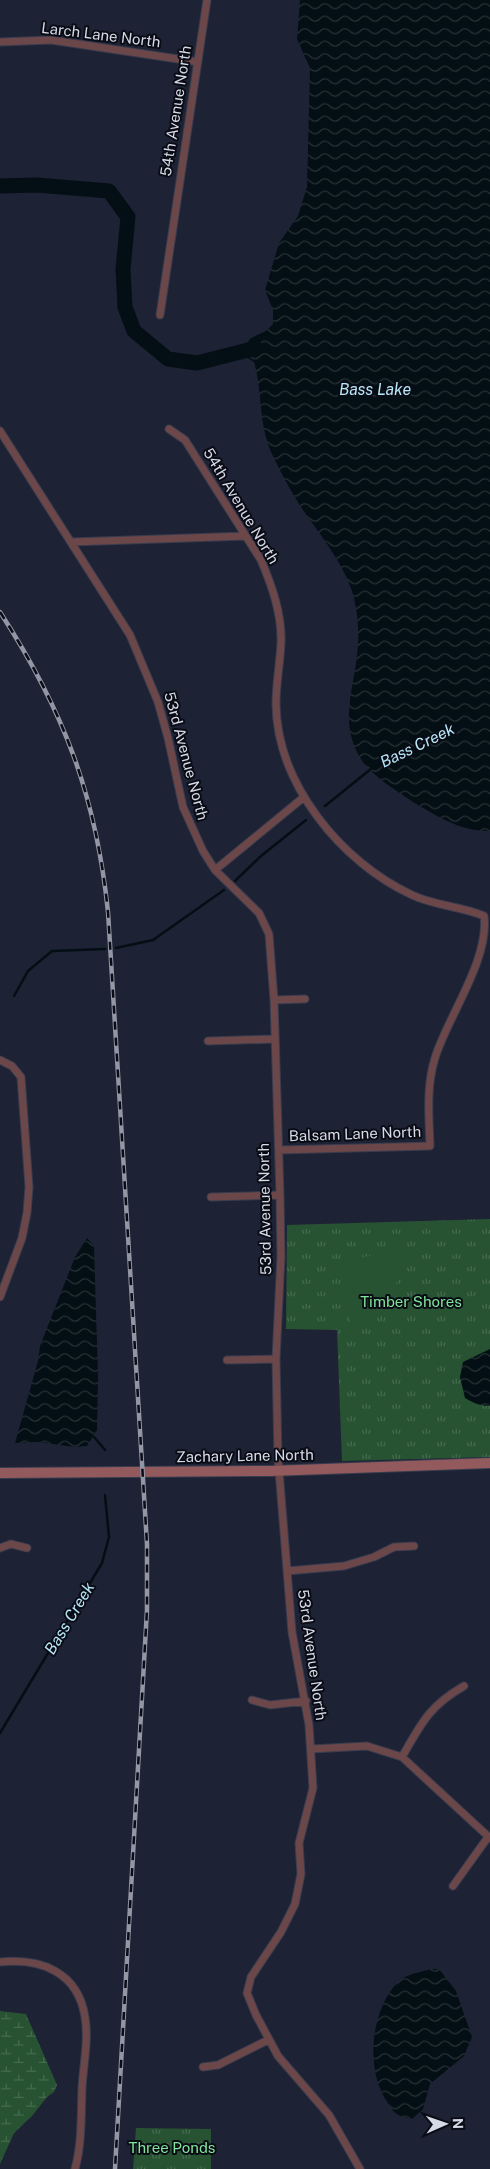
<svg xmlns="http://www.w3.org/2000/svg" width="490" height="2169" font-family="'Public Sans',sans-serif">
<defs>
<pattern id="grass-tufts" width="24" height="20" patternUnits="userSpaceOnUse" patternTransform="scale(1.25)"><rect width="24" height="20" fill="#275332"/><path d="M3 7l-1-3M5 7V3M7 7l1-3M15 17l-1-3M17 17v-4M19 17l1-3" fill="none" stroke="#466b50"/></pattern>
<pattern id="wetland-marsh" width="20" height="14" patternUnits="userSpaceOnUse" patternTransform="scale(1.25)"><rect width="20" height="14" fill="#275332"/><path d="M1 5h8M5 5V1M11 12h8M15 12V8" fill="none" stroke="#466b50"/></pattern>
<pattern id="water-waves" width="16" height="10" patternUnits="userSpaceOnUse" patternTransform="scale(1.25)"><rect width="16" height="10" fill="#030f14"/><path d="M0 5q4-4 8 0t8 0" fill="none" stroke="#273136"/></pattern>
</defs>
<rect width="100%" height="100%" fill="#1e2235"/>
<!-- grass -->
<path fill="url(#grass-tufts)" d="M 490,1219 L 490,1457 L 342,1461 L 337,1330 L 286,1329 L 287,1225 Z
M 136,2128 L 211,2129 L 211,2169 L 133,2169 Z"/>
<!-- wetland -->
<path fill="url(#wetland-marsh)" d="M 0,2011 L 26,2014 L 57,2085 L 54,2092 L 47,2097 L 32,2116 L 14,2133 L 0,2164 Z"/>
<!-- pitch -->
<path fill="#275332" d="M 404,1250 C 395,1295 393,1304 351,1324 L 343,1261 Z"/>
<!-- water -->
<path fill="url(#water-waves)" d="M 300,0 L 490,0 L 490,831 C 461,832 437,816 413,802 C 397,791 375,778 363,762 C 336,724 356,685 358,644 C 359,626 357,606 351,588 C 340,558 317,531 299,504 C 289,488 280,471 272,454 C 258,423 263,394 254,362 L 238,352 L 251,338 L 266,331 L 273,324 L 273,310 L 265,290 L 279,243 L 298,216 L 307,187 L 310,68 L 297,39 Z
M 87,1238 L 94,1246 L 98,1377 L 97,1430 L 87,1446 L 74,1447 L 39,1442 L 15,1443 L 38,1361 L 40,1346 L 75,1257 Z
M 490,1349 L 490,1406 C 481,1406 473,1403 465,1398 L 460,1377 L 463,1362 Z
M 432,1969 L 439,1969 L 456,1991 L 472,2037 L 464,2056 L 430,2084 L 423,2109 L 412,2119 C 407,2118 401,2117 397,2114 C 393,2112 390,2106 388,2103 C 365,2071 370,2012 397,1983 C 405,1974 420,1972 432,1969 Z"/>
<g fill="none" stroke-linecap="round" stroke-linejoin="round">
<!-- stream -->
<path stroke="#030f14" stroke-width="2.5" d="M 325,806 L 372,768
M 235,881 L 261,856 L 306,820
M 116,948 L 153,940 L 224,890
M 14,996 L 28,971 L 52,951 L 105,949
M 94,1437 L 105,1450
M 0,1733 L 102,1563 L 109,1537 L 105,1495"/>
<!-- river -->
<path stroke="#030f14" stroke-width="15" d="M 0,186 L 37,185 L 109,191 L 128,217 L 123,269 L 125,307 L 134,331 L 168,359 L 197,363 L 256,348"/>
<defs>
<path id="street" d="M 0,42 L 51,40 L 198,62
M 160,315 L 207,0
M 169,429 L 185,440 L 261,560 C 272,586 282,614 281,643 C 280,664 276,683 276,704 C 277,784 341,862 412,895 C 435,906 461,906 484,916 C 490,959 447,1018 435,1058 C 426,1087 429,1116 430,1146 L 279,1150
M 0,431 L 130,635 L 158,702 L 168,738 L 183,807 L 203,851 L 215,870 L 259,913 L 269,934 L 274,1000 L 280,1195 L 281,1256 L 276,1359 L 278,1458 L 292,1632 L 309,1725 L 313,1788 L 299,1843 L 301,1874 L 295,1904 L 281,1932 L 251,1977 L 247,1993 L 256,2015 L 278,2056 L 329,2115 L 360,2169
M 71,542 L 246,536
M 215,870 L 304,797
M 274,1000 L 305,999
M 208,1041 L 275,1039
M 0,1060 L 12,1066 L 21,1077 L 29,1187 L 27,1213 L 22,1238 L 0,1297
M 211,1197 L 280,1195
M 227,1360 L 276,1359
M 0,1548 L 11,1544 L 27,1548
M 287,1571 L 344,1566 L 374,1557 L 394,1547 L 414,1546
M 252,1700 L 270,1705 L 306,1701
M 311,1749 L 367,1746 L 402,1757 L 490,1838
M 402,1757 C 421,1724 429,1706 464,1686
M 453,1886 L 488,1837
M 0,1962 C 41,1958 78,1972 85,2017 C 89,2040 83,2066 82,2089 C 81,2115 82,2144 75,2169
M 203,2067 L 218,2065 L 268,2040"/>
<path id="secondary" d="M 0,1473 L 270,1471 L 490,1463"/>
</defs>
<!-- street casing -->
<use href="#street" stroke="#383c4e" stroke-width="9"/>
<!-- secondary casing -->
<use href="#secondary" stroke="#383c4e" stroke-width="12"/>
<!-- street -->
<use href="#street" stroke="#6b4749" stroke-width="7"/>
<!-- secondary -->
<use href="#secondary" stroke="#925a5d" stroke-width="10"/>
<defs>
<path id="rail" d="M 0,612 C 64,711 96,796 108,912 L 147,1544 L 147,1610 L 115,2169"/>
</defs>
<!-- rail casing -->
<use href="#rail" stroke="#9296a5" stroke-width="4.5"/>
<!-- rail -->
<use href="#rail" stroke="#0a0c15" stroke-width="2.5" stroke-dasharray="8" stroke-linecap="butt"/>
</g>
<g text-anchor="middle" stroke-width="4" stroke-linejoin="round" paint-order="stroke">
<!-- street labels -->
<g font-size="15" fill="#d6d9e6" stroke="#0a0c15">
<text transform="translate(101 35) rotate(7)" y="5">Larch Lane North</text>
<text transform="translate(176 111) rotate(-81)" y="5">54th Avenue North</text>
<text transform="translate(241 506) rotate(59)" y="5">54th Avenue North</text>
<text transform="translate(186 756) rotate(75)" y="5">53rd Avenue North</text>
<text transform="translate(355 1134) rotate(-2)" y="5">Balsam Lane North</text>
<text transform="translate(265 1209) rotate(-91)" y="5">53rd Avenue North</text>
<text transform="translate(245 1456) rotate(-1)" y="5">Zachary Lane North</text>
<text transform="translate(312 1655) rotate(82)" y="5">53rd Avenue North</text>
</g>
<!-- park labels -->
<g font-size="15" fill="#82e39a" stroke="#0a0c15">
<text x="411" y="1307">Timber Shores</text>
<text x="172" y="2153">Three Ponds</text>
</g>
<!-- water labels -->
<g font-size="16" font-style="italic" fill="#b7e7f9" stroke="#0a0c15">
<text x="375" y="395">Bass Lake</text>
<text transform="translate(417 745) rotate(-26)" y="6">Bass Creek</text>
<text transform="translate(69 1618) rotate(-59)" y="6">Bass Creek</text>
</g>
</g>
<!-- north arrow -->
<g transform="translate(445 2124) rotate(88)" stroke="#0a0c15" stroke-width="4" paint-order="stroke">
<path d="M0-4L9 19L0 12L-9 19Z" fill="#d6d9e6"/>
<text y="-8" font-size="14" font-weight="bold" text-anchor="middle" fill="#d6d9e6">N</text>
</g>
</svg>
